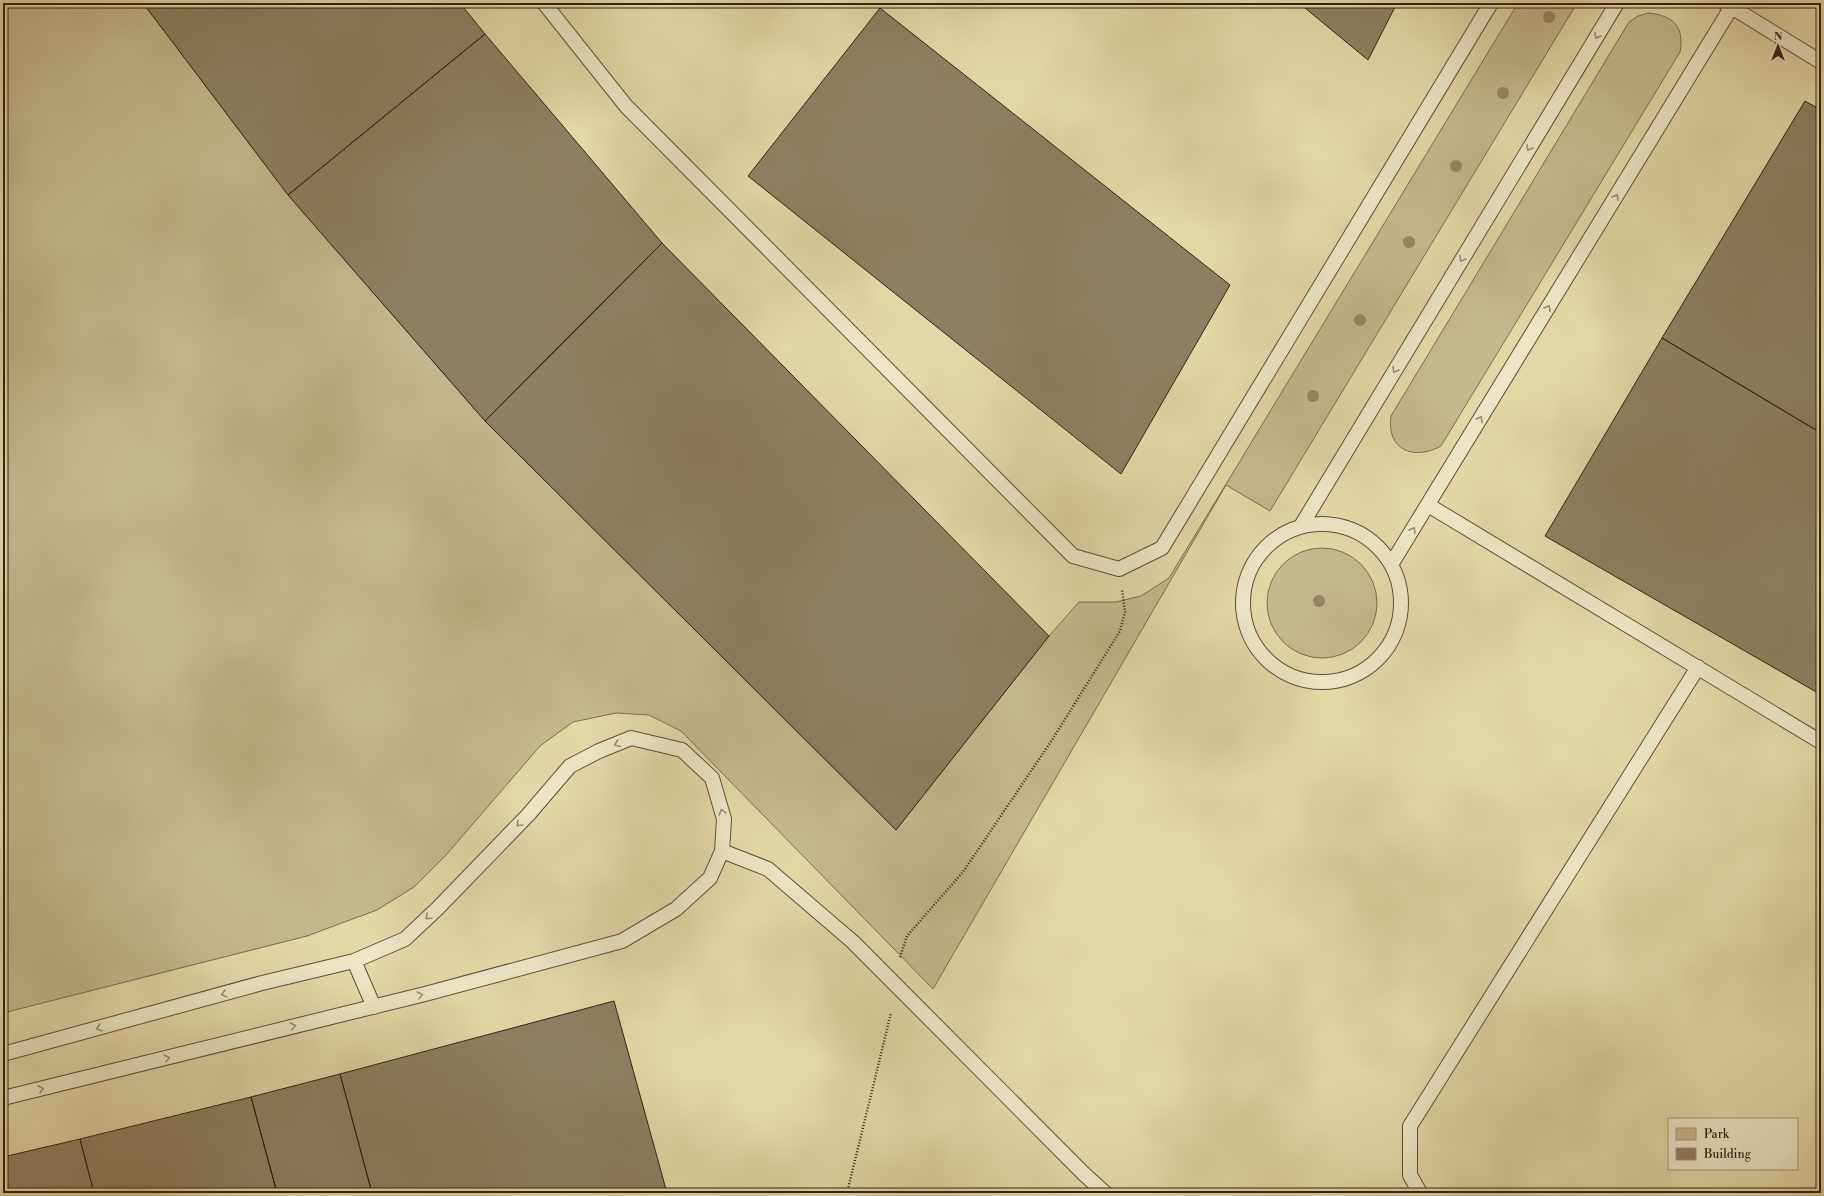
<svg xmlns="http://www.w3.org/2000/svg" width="1824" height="1196" font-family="'Libre Bodoni',serif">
<rect width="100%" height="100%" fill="#e4d7a6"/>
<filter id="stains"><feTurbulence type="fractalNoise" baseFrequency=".005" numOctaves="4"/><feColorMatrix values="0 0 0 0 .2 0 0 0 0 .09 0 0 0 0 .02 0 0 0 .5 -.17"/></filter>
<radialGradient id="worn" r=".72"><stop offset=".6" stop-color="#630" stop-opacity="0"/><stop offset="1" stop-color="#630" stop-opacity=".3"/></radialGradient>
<!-- green -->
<path fill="#c6b88e" stroke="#7c6c53" d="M 3,3 L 143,3 L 288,195 L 485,421 L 896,830 L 1049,636 L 1079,602 L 1116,602 L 1141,596 L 1169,578 L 1518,3 L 1577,3 L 1270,511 L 1226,485 L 933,989 L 681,731 L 649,715 L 616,713 L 573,722 L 540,746 L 447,854 L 414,887 L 377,910 L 307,936 L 3,1013 Z
M 1648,13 C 1672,15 1685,26 1680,52 L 1441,446 C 1414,461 1386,450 1391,416 L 1629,22 L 1638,16 Z
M1267 603a55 55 0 1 1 110 0a55 55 0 1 1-110 0Z"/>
<!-- building -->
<path fill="#8f7f62" stroke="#332018" d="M 143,3 L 460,3 L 485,34 L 288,195 Z
M 1299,3 L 1397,3 L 1368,60 Z
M 880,8 L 1230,285 L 1121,474 L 748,176 Z
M 485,34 L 662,243 L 485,421 L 288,195 Z
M 1805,101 L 1821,110 L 1821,433 L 1662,338 Z
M 662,243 L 1049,636 L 896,830 L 485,421 Z
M 1662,338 L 1821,433 L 1821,687 L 1818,693 L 1545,536 Z
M 614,1001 L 667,1193 L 372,1193 L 340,1074 Z
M 340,1074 L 372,1193 L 277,1193 L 251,1097 Z
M 251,1097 L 277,1193 L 94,1193 L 80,1139 Z
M 80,1139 L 94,1193 L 3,1193 L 3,1157 Z"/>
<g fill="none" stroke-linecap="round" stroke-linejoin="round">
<defs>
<path id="service" d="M 544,3 L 626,106 L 1073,556 L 1119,569 L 1162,548 L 1491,3
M 1725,3 L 1821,62
M 1428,505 L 1821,742
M1243 603a79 79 0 1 1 158 0a79 79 0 1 1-158 0Z
M 1301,526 L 1617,3
M 1392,563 L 1734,3
M 722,851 L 768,869 L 853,942 L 1084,1174 L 1105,1193
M 354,961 L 374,1007
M 3,1054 L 262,983 L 354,961 L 405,939 L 438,908 L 528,815 L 570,766 L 599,751 L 631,738 L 682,750 L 712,778 L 724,819 L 722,851 L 710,878 L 676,909 L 622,941 L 425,994 L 3,1098
M 1420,1193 L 1410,1175 L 1410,1126 L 1698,667"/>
</defs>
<!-- service casing -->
<use href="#service" stroke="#5f4e3c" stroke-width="16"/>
<!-- path -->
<path stroke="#332018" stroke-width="2.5" stroke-dasharray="1 2" stroke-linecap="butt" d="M 900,957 L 907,936 L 963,872 L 1052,740 L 1120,631 L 1125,612 L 1122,590
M 847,1193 L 891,1013"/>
<!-- service -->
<use href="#service" stroke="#ede5c5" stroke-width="14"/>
</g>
<!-- trees -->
<g fill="#978768">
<circle cx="1549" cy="17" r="6"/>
<circle cx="1503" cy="93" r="6"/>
<circle cx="1456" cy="166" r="6"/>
<circle cx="1409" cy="242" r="6"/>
<circle cx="1360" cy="320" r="6"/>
<circle cx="1313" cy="396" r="6"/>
<circle cx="1319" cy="601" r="6"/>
</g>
<!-- one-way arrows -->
<defs><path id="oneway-chevron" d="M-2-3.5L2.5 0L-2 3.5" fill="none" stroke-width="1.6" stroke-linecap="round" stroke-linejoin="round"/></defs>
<g stroke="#998c77">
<use href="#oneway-chevron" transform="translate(1597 36) rotate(121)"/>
<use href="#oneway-chevron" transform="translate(1529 148) rotate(121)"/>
<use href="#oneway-chevron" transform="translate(1616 197) rotate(-59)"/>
<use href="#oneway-chevron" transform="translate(1462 259) rotate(121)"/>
<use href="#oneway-chevron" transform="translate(1548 308) rotate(-59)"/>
<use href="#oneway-chevron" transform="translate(1395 370) rotate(121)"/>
<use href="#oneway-chevron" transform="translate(1480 419) rotate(-59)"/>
<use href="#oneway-chevron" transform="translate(1413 530) rotate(-59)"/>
<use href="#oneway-chevron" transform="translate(617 744) rotate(159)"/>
<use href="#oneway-chevron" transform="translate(722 812) rotate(-106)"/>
<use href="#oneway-chevron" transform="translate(519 824) rotate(134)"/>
<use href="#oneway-chevron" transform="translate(428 917) rotate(137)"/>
<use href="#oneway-chevron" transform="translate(224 994) rotate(165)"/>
<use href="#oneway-chevron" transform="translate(420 995) rotate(-14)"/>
<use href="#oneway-chevron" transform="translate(293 1026) rotate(-14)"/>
<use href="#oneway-chevron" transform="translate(99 1028) rotate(165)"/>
<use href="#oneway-chevron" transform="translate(167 1058) rotate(-14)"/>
<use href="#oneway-chevron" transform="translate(41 1089) rotate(-14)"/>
</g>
<!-- margin -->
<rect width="1824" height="1196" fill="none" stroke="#e4d7a6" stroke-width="16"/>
<rect x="4" y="4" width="1816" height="1188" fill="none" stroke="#332018" stroke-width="2"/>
<rect x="8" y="8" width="1808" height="1180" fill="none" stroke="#332018"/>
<!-- legend -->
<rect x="1668" y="1118" width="130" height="52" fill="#ede5c5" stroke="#a39680"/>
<rect x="1676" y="1128" width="20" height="12" fill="#c6b88e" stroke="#a39680"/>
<text x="1704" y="1138" font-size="12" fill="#332018">Park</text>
<rect x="1676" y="1148" width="20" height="12" fill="#8f7f62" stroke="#a39680"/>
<text x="1704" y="1158" font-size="12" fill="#332018">Building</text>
<!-- north arrow -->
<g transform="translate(1778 46)" stroke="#ede5c5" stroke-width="3" paint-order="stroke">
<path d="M0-3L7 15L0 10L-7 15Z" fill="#332018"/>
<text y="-6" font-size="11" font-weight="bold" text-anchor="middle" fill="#332018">N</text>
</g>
<rect width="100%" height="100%" filter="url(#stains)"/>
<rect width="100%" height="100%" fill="url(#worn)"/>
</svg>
